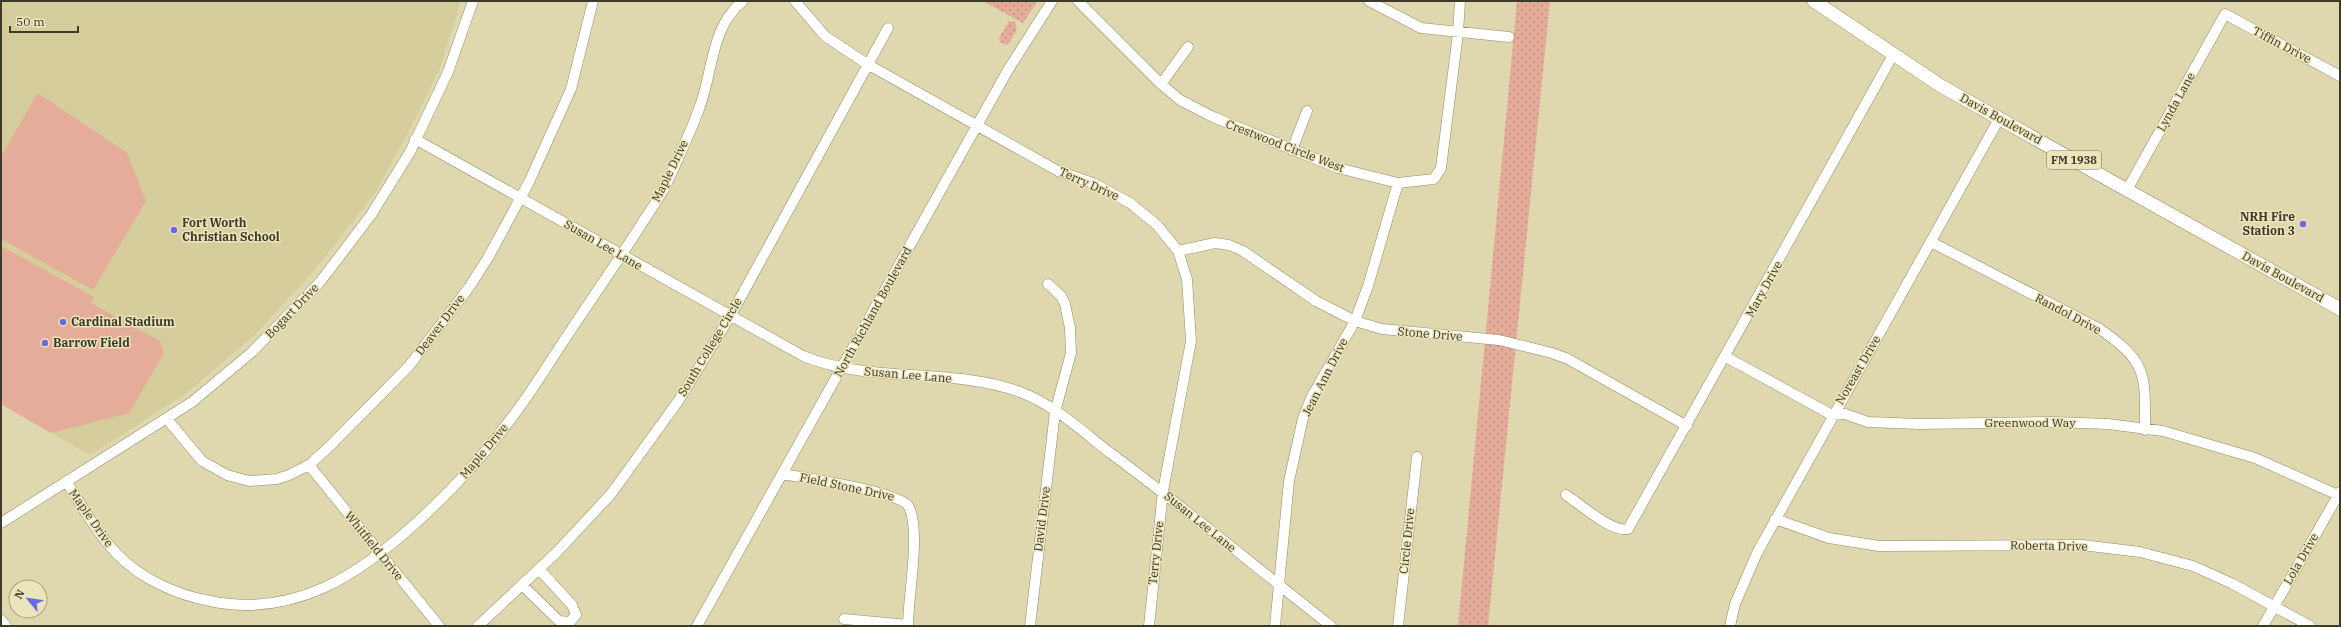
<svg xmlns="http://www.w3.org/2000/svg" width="2341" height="627" font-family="'IBM Plex Serif',serif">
<defs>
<pattern id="park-dots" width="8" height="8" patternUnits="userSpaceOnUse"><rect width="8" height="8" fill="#e5ac9a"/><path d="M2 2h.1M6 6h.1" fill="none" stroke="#bb8d7e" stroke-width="1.8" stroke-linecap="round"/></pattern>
</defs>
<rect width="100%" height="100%" fill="#dfd7ae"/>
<!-- built -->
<path fill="#d6cd9c" d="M 1,1 L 461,1 L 440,68 L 408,133 L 375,193 L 318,266 L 256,334 L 187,393 L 90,455 L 1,404 Z"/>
<!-- grass -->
<path fill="#e5ac9a" d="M 38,93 L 127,153 L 146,201 L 93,290 L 1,239 L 1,156 Z
M 1,246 L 94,297 L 91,303 L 160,341 L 164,353 L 129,413 L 51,433 L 1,404 Z"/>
<!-- park -->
<path fill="url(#park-dots)" d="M 983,1 L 1038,1 L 1023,23 Z
M 1517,1 L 1550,1 L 1488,626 L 1458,626 Z
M 1009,21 L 1015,22 L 1017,29 L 1010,42 L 1006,45 L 1000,42 L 999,38 Z"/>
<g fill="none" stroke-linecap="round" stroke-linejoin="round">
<defs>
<path id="minor" d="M 795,1 L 825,36 L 867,64 L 1058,171 L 1093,183 L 1130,203 L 1157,225 L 1178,251 L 1187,279 L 1191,341 L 1163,491 L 1149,626
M 1078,1 L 1161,84 L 1180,100 L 1213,117 L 1338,168 L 1398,183 L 1434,179 L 1441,168 L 1458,33 L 1460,1
M 1369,1 L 1421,28 L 1509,37
M 1161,84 L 1188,47
M 415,139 L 803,356 C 872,384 952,367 1020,392 C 1053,404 1082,431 1109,452 C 1185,508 1257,568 1331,626
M 1292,150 L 1307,111
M 2127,190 L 2225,14 L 2340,76
M 1931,242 L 2100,329 C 2148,363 2145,374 2145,430
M 1178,251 L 1215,243 L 1229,245 L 1243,251 L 1316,301 L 1355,321 L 1382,329 L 1499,340 L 1552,353 L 1568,359 L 1687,426
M 1726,357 L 1832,415 L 1845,414 L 1868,422 L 1919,424 L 2051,422 L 2108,424 L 2163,431 L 2255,458 L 2338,495
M 167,419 L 202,461 L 227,475 L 249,481 L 277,479 L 289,475 L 309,465 L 330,446 L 409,366 L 470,286 L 489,256 L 529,182 L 571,89 L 593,1
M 309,465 L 439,626
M 783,474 C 804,478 902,492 909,507 C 921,533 908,595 908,626
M 66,481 C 82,506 97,533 117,554 C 141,579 177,595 210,601 C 248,609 287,604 323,588 C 390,558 470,475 513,416 C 533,390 550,361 569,333 C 592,298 616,264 639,228 C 648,213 659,199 667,183 C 678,158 691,132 700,106 C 713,71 711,26 743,1
M 1566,495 C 1580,504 1612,533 1628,529 L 1893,55
M 1775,519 L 1829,538 L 1879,546 L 2082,545 L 2140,552 L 2193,566 L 2233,584 L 2310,626
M 1,523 L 192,402 L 252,352 L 320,282 L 371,215 L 410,152 L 448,72 L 473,1
M 522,585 L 559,621 L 570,622 L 576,615 L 572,605 L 539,569
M 844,619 L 908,625
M 1,620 L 6,626
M 478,626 L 556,553 L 611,494 L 679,400 L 731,315 L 888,28
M 697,626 L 1008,70 L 1052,1
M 1030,626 L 1055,412 L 1071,353 L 1070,328 L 1065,304 L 1061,296 L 1048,284
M 1275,626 L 1289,481 L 1303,418 L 1311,398 L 1355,321 L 1368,286 L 1398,183
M 1398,626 L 1417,457
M 1730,626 L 1735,604 L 1757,553 L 1999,119
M 2263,626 L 2340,492"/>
<path id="major" d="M 1814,1 L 1941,86 L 2340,309"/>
</defs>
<!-- minor casing -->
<use href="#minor" stroke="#928b64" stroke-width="11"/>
<!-- major casing -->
<use href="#major" stroke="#928b64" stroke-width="14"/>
<!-- minor -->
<use href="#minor" stroke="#fff" stroke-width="10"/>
<!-- major -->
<use href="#major" stroke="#fff" stroke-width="13"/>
</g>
<!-- markers -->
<g fill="#686ae4" stroke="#ece5bb" stroke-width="1.5">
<circle cx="2303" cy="224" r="4"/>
<circle cx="174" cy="230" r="4"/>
<circle cx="63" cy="322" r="4"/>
<circle cx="45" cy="343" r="4"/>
</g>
<g text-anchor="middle" stroke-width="3" stroke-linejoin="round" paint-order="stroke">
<!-- shield labels -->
<rect fill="#ece5bb" stroke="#726d55" stroke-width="1" x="2047" y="151" width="54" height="18" rx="3"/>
<g font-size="11" font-weight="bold" fill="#3d3a29">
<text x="2074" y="164">FM 1938</text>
</g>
<!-- street labels -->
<g font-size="12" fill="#3d3a29" stroke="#ece5bb">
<text transform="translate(2282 45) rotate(28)" y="4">Tiffin Drive</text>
<text transform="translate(2176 102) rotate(-61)" y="4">Lynda Lane</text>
<text transform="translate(2001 119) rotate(29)" y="4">Davis Boulevard</text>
<text transform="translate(1285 146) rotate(21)" y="4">Crestwood Circle West</text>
<text transform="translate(670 171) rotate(-64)" y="4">Maple Drive</text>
<text transform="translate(1089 184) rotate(24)" y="4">Terry Drive</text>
<text transform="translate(603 245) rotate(30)" y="4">Susan Lee Lane</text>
<text transform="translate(2283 277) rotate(29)" y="4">Davis Boulevard</text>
<text transform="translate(1764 289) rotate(-61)" y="4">Mary Drive</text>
<text transform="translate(292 311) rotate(-46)" y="4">Bogart Drive</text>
<text transform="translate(873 312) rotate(-61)" y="4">North Richland Boulevard</text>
<text transform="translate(2068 314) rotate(28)" y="4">Randol Drive</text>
<text transform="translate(440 325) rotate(-53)" y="4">Deaver Drive</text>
<text transform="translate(1430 334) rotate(5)" y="4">Stone Drive</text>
<text transform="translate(710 347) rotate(-59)" y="4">South College Circle</text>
<text transform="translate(1858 370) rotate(-60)" y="4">Noreast Drive</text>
<text transform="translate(908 375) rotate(5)" y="4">Susan Lee Lane</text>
<text transform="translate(1325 377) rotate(-63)" y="4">Jean Ann Drive</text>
<text x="2030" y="427">Greenwood Way</text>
<text transform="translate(484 451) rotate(-50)" y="4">Maple Drive</text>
<text transform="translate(847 487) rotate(12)" y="4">Field Stone Drive</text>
<text transform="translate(91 518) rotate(55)" y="4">Maple Drive</text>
<text transform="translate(1042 519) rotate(-83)" y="4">David Drive</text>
<text transform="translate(1200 522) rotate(39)" y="4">Susan Lee Lane</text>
<text transform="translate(1407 541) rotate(-84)" y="4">Circle Drive</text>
<text transform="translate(374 546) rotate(51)" y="4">Whitfield Drive</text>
<text transform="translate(2049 546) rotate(1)" y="4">Roberta Drive</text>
<text transform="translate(1156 553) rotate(-84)" y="4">Terry Drive</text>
<text transform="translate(2301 559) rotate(-60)" y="4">Lola Drive</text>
</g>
<!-- poi labels -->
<g font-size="12" font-weight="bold" fill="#3d3a29" stroke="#ece5bb" text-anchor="start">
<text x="2295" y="221" text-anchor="end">NRH Fire<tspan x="2295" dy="14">Station 3</tspan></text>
<text x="182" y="227">Fort Worth<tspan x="182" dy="14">Christian School</tspan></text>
<text x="71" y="326">Cardinal Stadium</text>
<text x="53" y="347">Barrow Field</text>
</g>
</g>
<!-- border -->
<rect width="2341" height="627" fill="none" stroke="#3d3a29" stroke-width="4"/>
<!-- north arrow -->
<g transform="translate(28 599) rotate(299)"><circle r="19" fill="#ece5bb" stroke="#a6a181"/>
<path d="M0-3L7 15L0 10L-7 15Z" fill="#686ae4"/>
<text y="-6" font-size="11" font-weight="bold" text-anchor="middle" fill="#3d3a29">N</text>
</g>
<!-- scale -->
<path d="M10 26v6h68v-6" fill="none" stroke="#3d3a29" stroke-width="2"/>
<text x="16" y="26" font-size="12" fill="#3d3a29" stroke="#ece5bb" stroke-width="3" paint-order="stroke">50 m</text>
</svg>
